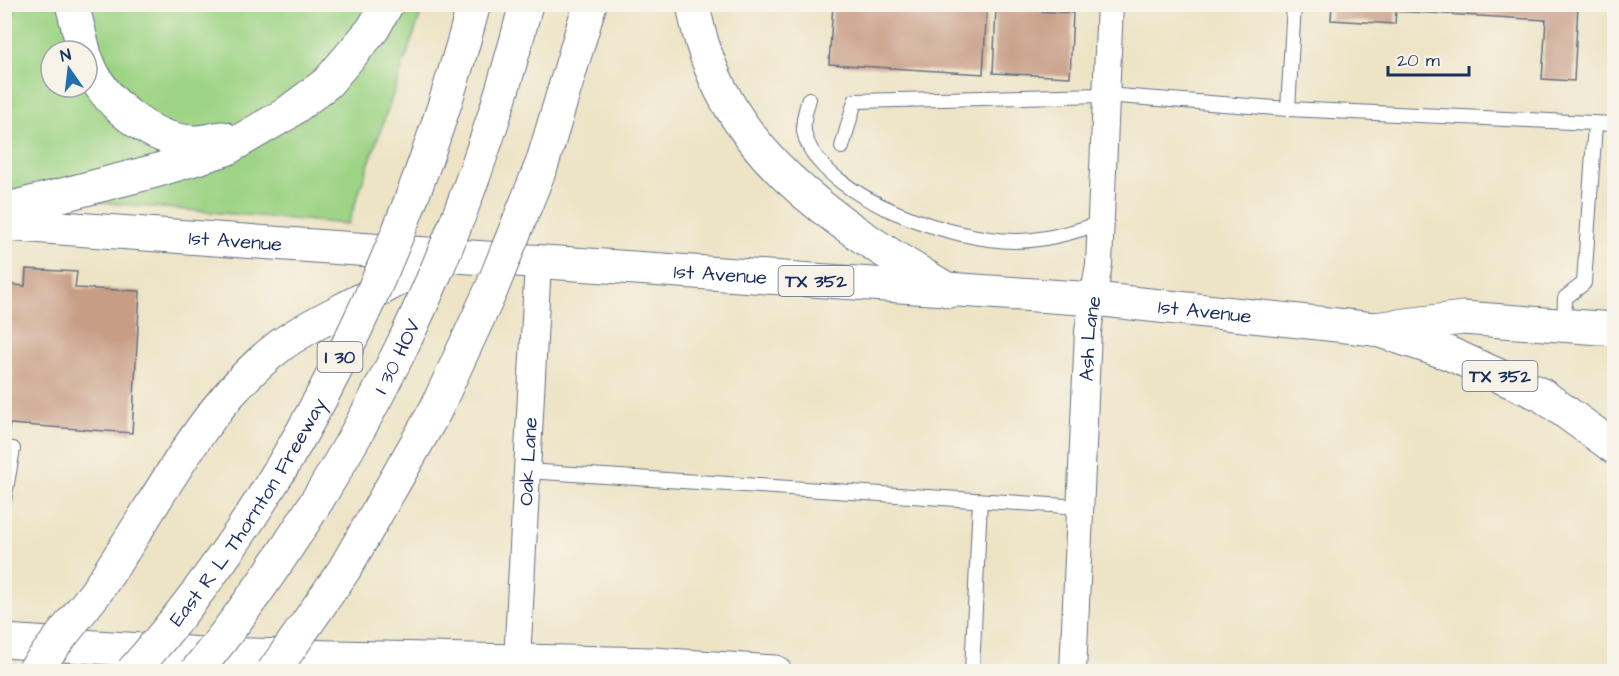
<svg xmlns="http://www.w3.org/2000/svg" width="1619" height="676" font-family="'Architects Daughter',sans-serif">
<rect width="100%" height="100%" fill="#f7f3e8"/>
<filter id="ink" filterUnits="userSpaceOnUse"><feTurbulence type="fractalNoise" baseFrequency=".0167" numOctaves="2"/><feDisplacementMap in="SourceGraphic" scale="12" xChannelSelector="R" yChannelSelector="G"/><feConvolveMatrix kernelMatrix="1 2 1 2 8 2 1 2 1" color-interpolation-filters="sRGB"/></filter>
<filter id="wash" filterUnits="userSpaceOnUse"><feTurbulence type="fractalNoise" baseFrequency=".008" numOctaves="4" result="noise"/><feDisplacementMap in="SourceGraphic" scale="24" xChannelSelector="R" yChannelSelector="G"/><feGaussianBlur stdDeviation="1.35" result="paint"/><feColorMatrix in="noise" values="0 0 0 0 0 0 0 0 0 0 0 0 0 0 0 0 0 1.4 0 .05"/><feComposite in="paint" operator="in"/></filter>
<g filter="url(#wash)">
<rect width="100%" height="100%" fill="#ede4c6"/>
<!-- green -->
<path fill="#9cd384" stroke="#5c8171" stroke-width="1.5" fill-rule="evenodd" d="M 16,5 L 424,5 L 348,224 L 5,194 L 5,42 ZM 51,51 L 87,51 L 87,87 L 51,87 Z"/>
<g id="blocks">
<!-- building -->
<path fill="#c89d86" d="M 833,4 L 987,4 L 983,74 L 829,64 Z
M 1332,4 L 1578,4 L 1574,81 L 1542,79 L 1546,20 L 1396,11 L 1395,24 L 1331,20 Z
M 996,9 L 1073,13 L 1070,77 L 993,73 Z
M 26,269 L 77,272 L 75,288 L 140,291 L 132,433 L 10,424 L 8,433 L 4,433 L 4,284 L 25,286 Z"/>
</g>
</g>
<g filter="url(#ink)">
<use href="#blocks" fill-opacity="0" stroke="#646e82" stroke-width="1.5"/>
<g fill="none" stroke-linecap="round" stroke-linejoin="round">
<defs>
<path id="lane" d="M 809,99 C 805,112 801,126 806,139 C 828,200 956,241 1015,241 C 1044,241 1072,233 1100,223
M 1288,109 L 1294,4
M 842,147 L 855,101 L 1105,95 L 1288,109 L 1614,124
M 1564,325 L 1565,298 L 1584,283 L 1595,124
M 527,471 L 1081,507
M 4,500 L 13,449
M 972,672 L 980,500"/>
<g id="street">
<path id="s1" d="M 517,661 L 538,262"/>
<path id="s2" d="M 1073,672 L 1088,331 L 1099,264 L 1110,4"/>
</g>
<g id="secondary">
<path id="s3" d="M 4,224 L 441,255"/>
<path d="M 1374,329 L 1463,318 L 1614,329"/>
<path d="M 4,641 L 203,654 L 653,664 L 775,672"/>
</g>
<g id="primary">
<path id="s4" d="M 441,255 L 1094,299 L 1374,329 L 1448,353 L 1542,395 L 1614,447"/>
</g>
<path id="highway" d="M 72,4 L 84,51
M 693,4 C 718,152 832,221 950,291
M 87,60 C 101,101 150,141 194,142 C 204,142 214,139 223,138
M 4,210 L 155,171 L 226,149 L 286,114 L 327,83 L 373,29 L 387,4
M 123,551 C 169,480 212,397 281,345 C 307,326 337,313 365,298 C 390,284 416,269 441,255"/>
</defs>
<!-- lane casing -->
<use href="#lane" stroke="#646e82" stroke-width="16"/>
<!-- street casing -->
<use href="#street" stroke="#646e82" stroke-width="28"/>
<!-- secondary casing -->
<use href="#secondary" stroke="#646e82" stroke-width="35"/>
<!-- primary casing -->
<use href="#primary" stroke="#646e82" stroke-width="35"/>
<!-- highway casing -->
<use href="#highway" stroke="#646e82" stroke-width="35"/>
<!-- lane -->
<use href="#lane" stroke="#fff" stroke-width="14"/>
<!-- street -->
<use href="#street" stroke="#fff" stroke-width="26"/>
<!-- secondary -->
<use href="#secondary" stroke="#fff" stroke-width="33"/>
<!-- primary -->
<use href="#primary" stroke="#fff" stroke-width="33"/>
<!-- highway -->
<use href="#highway" stroke="#fff" stroke-width="33"/>
<defs>
<g id="highway-bridge">
<path d="M 33,672 L 96,592 L 123,551"/>
<path id="s5" d="M 132,672 C 299,484 410,245 474,4"/>
<path id="s6" d="M 196,672 C 354,475 465,248 526,4"/>
<path d="M 273,672 L 344,570 L 435,411 L 492,288 L 542,164 L 590,4"/>
</g>
</defs>
<!-- highway-bridge casing -->
<use href="#highway-bridge" stroke="#646e82" stroke-width="35" stroke-linecap="butt"/>
<!-- highway-bridge -->
<use href="#highway-bridge" stroke="#fff" stroke-width="33"/>
</g>
</g>
<g text-anchor="middle" stroke-width="5" stroke-linejoin="round" paint-order="stroke">
<!-- shield labels -->
<g fill="#f7f3e8" stroke="#5d6a87" stroke-width="1.5">
<rect x="778.5" y="266" width="75" height="30" rx="4.5"/>
<rect x="317.5" y="342" width="45" height="30" rx="4.5"/>
<rect x="1462.5" y="361" width="75" height="30" rx="4.5"/>
</g>
<g font-size="18" font-weight="bold" fill="#1b2f5e">
<text x="816" y="287">TX 352</text>
<text x="340" y="363">I 30</text>
<text x="1500" y="382">TX 352</text>
</g>
<!-- street labels -->
<g font-size="20" fill="#1b2f5e" stroke="#f7f3e8">
<text dy="7" stroke="none"><textPath href="#s3" startOffset="232">1st Avenue</textPath></text>
<text dy="7" stroke="none"><textPath href="#s4" startOffset="280">1st Avenue</textPath></text>
<text dy="7" stroke="none"><textPath href="#s4" startOffset="766">1st Avenue</textPath></text>
<text dy="7" stroke="none"><textPath href="#s2" startOffset="334">Ash Lane</textPath></text>
<text dy="7" stroke="none"><textPath href="#s6" startOffset="375">I 30 HOV</textPath></text>
<text dy="7" stroke="none"><textPath href="#s1" startOffset="200">Oak Lane</textPath></text>
<text dy="7" stroke="none"><textPath href="#s5" startOffset="198">East R L Thornton Freeway</textPath></text>
</g>
</g>
<!-- margin -->
<rect width="1619" height="676" fill="none" stroke="#f7f3e8" stroke-width="24"/>
<!-- north arrow -->
<g transform="translate(69 69) rotate(346)"><circle r="28" fill="#f7f3e8" stroke="#9fa5b1" stroke-width="1.5"/>
<path d="M0-4.5L10 22L0 15L-10 22Z" fill="#1f6fb2"/>
<text y="-9" font-size="16" font-weight="bold" text-anchor="middle" fill="#1b2f5e">N</text>
</g>
<!-- scale -->
<path d="M1388 66v9h81v-9" fill="none" stroke="#1b2f5e" stroke-width="3"/>
<text x="1397" y="66" font-size="18" fill="#1b2f5e" stroke="#f7f3e8" stroke-width="4.5" paint-order="stroke">20 m</text>
</svg>
